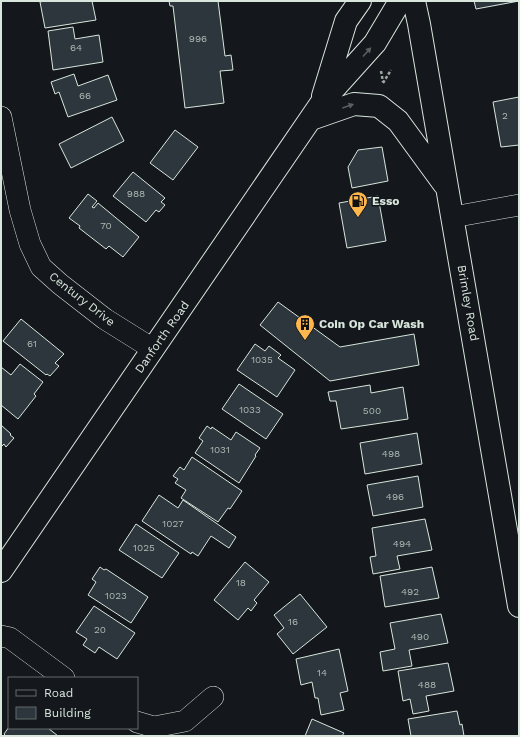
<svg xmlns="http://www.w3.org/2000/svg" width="520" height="737" font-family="'Work Sans',sans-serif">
<rect width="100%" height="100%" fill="#14181c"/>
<!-- building -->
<path fill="#2c363c" stroke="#d8e6dc" d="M 44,1 L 92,1 L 96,20 L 45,28 L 40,2 Z
M 169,1 L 218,1 L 225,56 L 231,55 L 233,70 L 220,71 L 224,103 L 185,108 L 173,6 L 170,6 Z
M 474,1 L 519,1 L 476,9 Z
M 73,27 L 75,39 L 99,35 L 103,62 L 53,70 L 48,31 Z
M 74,74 L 78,86 L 108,75 L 117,100 L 68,117 L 59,92 L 55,94 L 51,82 Z
M 519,97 L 519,145 L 501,147 L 493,102 Z
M 112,117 L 124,141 L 71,168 L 59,144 Z
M 175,130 L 198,147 L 173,180 L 150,163 Z
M 382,147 L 388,181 L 352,188 L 348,167 L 358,150 Z
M 133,172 L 165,198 L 161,202 L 165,205 L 159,212 L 156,210 L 146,222 L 113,196 Z
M 88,194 L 97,201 L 92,207 L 94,208 L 98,203 L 139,237 L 123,257 L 109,246 L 106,249 L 79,228 L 80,226 L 69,218 Z
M 378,196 L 386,241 L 347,248 L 339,203 Z
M 278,302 L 340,347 L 414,334 L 419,365 L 330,381 L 260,325 Z
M 21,319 L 64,354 L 55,363 L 59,366 L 50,376 L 47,374 L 46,375 L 3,341 Z
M 255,344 L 265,351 L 269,346 L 281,355 L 278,358 L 295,370 L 277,397 L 237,370 Z
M 20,364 L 43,382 L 34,394 L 36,396 L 18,419 L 1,405 L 1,367 L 11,375 Z
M 239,384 L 283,414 L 266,439 L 222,409 Z
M 370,385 L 371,393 L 403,387 L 408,419 L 341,429 L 336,401 L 330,401 L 328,392 Z
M 1,425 L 11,434 L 10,435 L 14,438 L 6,447 L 4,444 L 1,447 Z
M 207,426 L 211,429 L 212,427 L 231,440 L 236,432 L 260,448 L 255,455 L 256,456 L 239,483 L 195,453 L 203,441 L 199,438 Z
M 417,433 L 422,464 L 365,474 L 360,443 Z
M 192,457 L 242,491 L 230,509 L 228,508 L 218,522 L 181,498 L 186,490 L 175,483 L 178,479 L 173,476 L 180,467 L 184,470 Z
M 418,476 L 423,507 L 373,516 L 367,485 Z
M 159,495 L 178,508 L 183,500 L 236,537 L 229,548 L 211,536 L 198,556 L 192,552 L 191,554 L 142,521 Z
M 425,519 L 432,550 L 397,556 L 400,569 L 373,574 L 370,557 L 376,556 L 372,528 Z
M 136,524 L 179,553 L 162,578 L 119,550 Z
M 245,562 L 269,582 L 254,600 L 257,603 L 251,611 L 248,608 L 238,620 L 214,600 Z
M 100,567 L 104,570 L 106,569 L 148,597 L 131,623 L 88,595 L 96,582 L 92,579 Z
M 432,567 L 439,598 L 385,607 L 380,576 Z
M 300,594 L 327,627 L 293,654 L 277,634 L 284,628 L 274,615 Z
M 94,606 L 135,633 L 117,659 L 99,647 L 95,653 L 83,645 L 87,639 L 76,632 Z
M 441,614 L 448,643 L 409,650 L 412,666 L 383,671 L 380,652 L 395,649 L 390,623 Z
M 339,649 L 348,691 L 340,693 L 344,710 L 321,715 L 318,698 L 315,698 L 312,682 L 301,685 L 296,659 Z
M 448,663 L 454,691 L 426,696 L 429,711 L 413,714 L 410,699 L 403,701 L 398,671 Z
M 457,711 L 460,725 L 462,724 L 464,736 L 411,736 L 408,719 Z
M 312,719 L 344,733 L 342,736 L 305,736 Z
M 9,727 L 48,728 L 58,736 L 6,736 L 4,734 Z"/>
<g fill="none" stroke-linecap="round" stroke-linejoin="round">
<defs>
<path id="street" d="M 1,117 L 20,210 L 30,244 L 41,267 L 60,284 L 105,319 L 153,349
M 453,217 L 519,205
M 1,636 L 10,638 L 64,678
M 137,722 L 154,727 L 185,721 L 213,697"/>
<path id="secondary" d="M 414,1 L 419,24 L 519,606
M 323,96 L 346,21 L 360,1
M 311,119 L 354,104 L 379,106 L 398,121 L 444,184
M 1,571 L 322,102 L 375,43 L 400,1"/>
</defs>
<!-- street casing -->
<use href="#street" stroke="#d8e6dc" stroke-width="22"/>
<!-- secondary casing -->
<use href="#secondary" stroke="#d8e6dc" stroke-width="24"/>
<!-- path -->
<path stroke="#9da8a2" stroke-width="2.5" stroke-dasharray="3 2" stroke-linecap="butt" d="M 381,71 L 383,82
M 383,83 L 391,70"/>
<!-- street -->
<use href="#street" stroke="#14181c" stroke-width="21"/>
<!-- secondary -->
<use href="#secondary" stroke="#14181c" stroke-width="22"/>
</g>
<!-- one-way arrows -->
<defs><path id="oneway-solid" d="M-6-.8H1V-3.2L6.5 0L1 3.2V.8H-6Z"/></defs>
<g fill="#59605f">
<use href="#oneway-solid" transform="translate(367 52) rotate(-48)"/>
<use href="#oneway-solid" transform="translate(348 106) rotate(-19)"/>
</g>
<!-- icons -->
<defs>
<symbol id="fuel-pin" viewBox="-11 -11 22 30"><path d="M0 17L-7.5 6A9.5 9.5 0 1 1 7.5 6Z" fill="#ffb74d" stroke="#14181c"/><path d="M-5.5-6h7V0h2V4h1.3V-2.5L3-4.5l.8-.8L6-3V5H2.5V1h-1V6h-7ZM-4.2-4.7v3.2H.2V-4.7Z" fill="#111"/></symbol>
<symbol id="building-pin" viewBox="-11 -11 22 30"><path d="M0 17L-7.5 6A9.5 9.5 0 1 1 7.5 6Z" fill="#ffb74d" stroke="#14181c"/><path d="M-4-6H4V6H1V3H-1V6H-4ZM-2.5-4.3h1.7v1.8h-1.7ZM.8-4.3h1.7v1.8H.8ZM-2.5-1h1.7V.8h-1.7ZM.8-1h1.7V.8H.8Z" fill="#111"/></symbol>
</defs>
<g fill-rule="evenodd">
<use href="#fuel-pin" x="347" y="190" width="22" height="30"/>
<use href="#building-pin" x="294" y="313" width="22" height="30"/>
</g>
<g text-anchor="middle" stroke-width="3" stroke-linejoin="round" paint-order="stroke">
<!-- number labels -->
<g font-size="10" fill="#adbab4">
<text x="198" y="42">996</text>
<text x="76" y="51">64</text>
<text x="85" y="99">66</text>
<text x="505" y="119">2</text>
<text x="136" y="197">988</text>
<text x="106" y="229">70</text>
<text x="32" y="347">61</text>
<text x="262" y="363">1035</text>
<text x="250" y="413">1033</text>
<text x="372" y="414">500</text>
<text x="220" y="453">1031</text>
<text x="391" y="457">498</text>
<text x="395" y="500">496</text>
<text x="173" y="527">1027</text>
<text x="402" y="547">494</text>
<text x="144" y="551">1025</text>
<text x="241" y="586">18</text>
<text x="410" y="595">492</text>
<text x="116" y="599">1023</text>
<text x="293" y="625">16</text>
<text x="100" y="633">20</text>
<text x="420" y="640">490</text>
<text x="322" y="676">14</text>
<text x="427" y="688">488</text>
</g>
<!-- poi labels -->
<g font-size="12" font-weight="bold" fill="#d8e6dc" stroke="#14181c" text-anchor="start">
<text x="372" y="205">Esso</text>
<text x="319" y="328">Coin Op Car Wash</text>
</g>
<!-- street labels -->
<g font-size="12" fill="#d8e6dc" stroke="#14181c">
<text transform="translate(82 299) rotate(38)" y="4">Century Drive</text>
<text transform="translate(468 303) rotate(80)" y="4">Brimley Road</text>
<text transform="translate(162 337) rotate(-55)" y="4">Danforth Road</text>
</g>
</g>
<!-- border -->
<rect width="520" height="737" fill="none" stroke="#d8e6dc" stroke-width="4"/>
<!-- legend -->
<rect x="8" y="677" width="130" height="52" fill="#14181c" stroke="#626a69"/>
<rect x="16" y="690" width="20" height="6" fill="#14181c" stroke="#626a69"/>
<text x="44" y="697" font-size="12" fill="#d8e6dc">Road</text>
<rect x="16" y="707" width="20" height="12" fill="#2c363c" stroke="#626a69"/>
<text x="44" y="717" font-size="12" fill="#d8e6dc">Building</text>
</svg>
